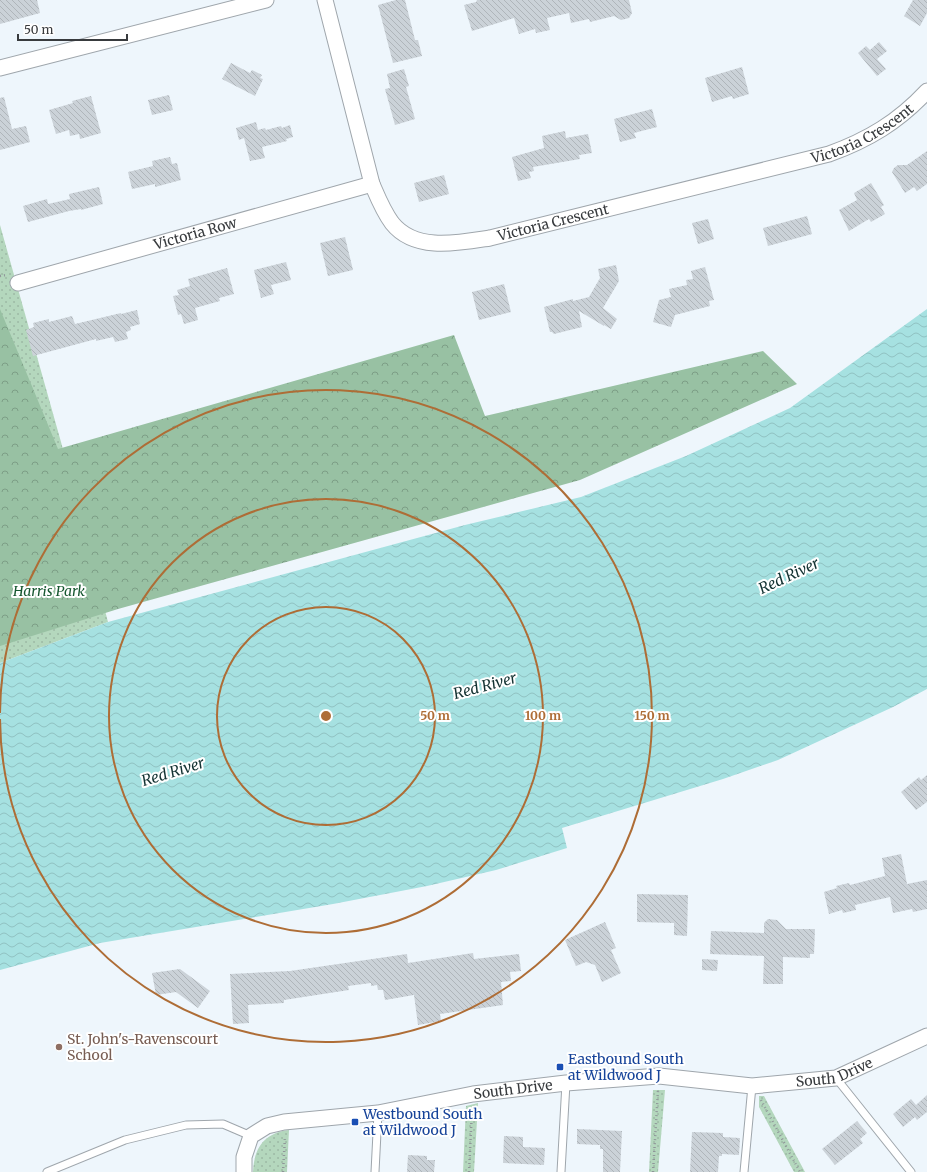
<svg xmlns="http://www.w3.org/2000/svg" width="927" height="1172" font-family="Merriweather,serif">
<defs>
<pattern id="green-dots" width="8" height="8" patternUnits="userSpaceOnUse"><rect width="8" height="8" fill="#b4d7bd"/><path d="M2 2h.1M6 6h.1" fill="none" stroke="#9cb9a4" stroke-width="1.8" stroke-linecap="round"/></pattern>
<pattern id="forest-crowns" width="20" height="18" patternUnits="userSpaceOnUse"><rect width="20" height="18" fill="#98c1a3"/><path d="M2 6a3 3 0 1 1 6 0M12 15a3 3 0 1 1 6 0" fill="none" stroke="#7d9e86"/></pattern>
<pattern id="water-waves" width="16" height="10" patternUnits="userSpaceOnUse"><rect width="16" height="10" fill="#a6e1e1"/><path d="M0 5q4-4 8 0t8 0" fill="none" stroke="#90c2c2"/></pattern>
<pattern id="building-back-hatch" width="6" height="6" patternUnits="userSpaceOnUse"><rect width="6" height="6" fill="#cbd2d8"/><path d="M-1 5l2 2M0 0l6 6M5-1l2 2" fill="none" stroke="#afb5ba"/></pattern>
</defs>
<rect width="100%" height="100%" fill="#eef6fc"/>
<!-- green -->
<path fill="url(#green-dots)" d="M 0,225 L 61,442 L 108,622 L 0,663 Z
M 653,1090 L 665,1090 L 658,1172 L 649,1172 Z
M 759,1096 L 764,1096 L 805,1172 L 794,1172 L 759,1107 Z
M 478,1103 L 474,1172 L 463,1172 L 466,1106 Z
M 289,1130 L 287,1172 L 253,1172 C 254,1148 264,1133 289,1130 Z"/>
<!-- forest -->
<path fill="url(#forest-crowns)" d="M 0,309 L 58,449 L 454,335 L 485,416 L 763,351 L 797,384 L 580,480 L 118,609 L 0,646 Z"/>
<!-- water -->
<path fill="url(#water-waves)" d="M 927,309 L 927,689 L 893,707 L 778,760 L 723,779 L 562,828 L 567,848 L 496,870 L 427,886 L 333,904 L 100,943 L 0,970 L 0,663 L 108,622 L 465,525 L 581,497 L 686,456 L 790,408 Z"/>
<!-- building -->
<path fill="url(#building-back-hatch)" d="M 0,0 L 37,0 L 40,13 L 0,24 Z
M 396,0 L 405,0 L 415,40 L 418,40 L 422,56 L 393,63 L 378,5 Z
M 477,0 L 629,0 L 632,13 L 629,18 L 621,20 L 614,16 L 590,22 L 589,19 L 571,23 L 569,13 L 547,18 L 550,30 L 536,33 L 535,29 L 519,34 L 514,18 L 472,31 L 464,5 L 476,2 Z
M 913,0 L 927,0 L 927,13 L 920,26 L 904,16 Z
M 879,42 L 887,51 L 877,59 L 886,69 L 877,76 L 858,53 L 866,46 L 870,50 Z
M 231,63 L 250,73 L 252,70 L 262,75 L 260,78 L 263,79 L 255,96 L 222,79 Z
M 742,67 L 749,94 L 733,99 L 732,96 L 712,102 L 705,78 Z
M 404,69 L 409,86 L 406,87 L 415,119 L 395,125 L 385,89 L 390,88 L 387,74 Z
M 169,95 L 173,110 L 152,115 L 148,100 Z
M 91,96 L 101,133 L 80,139 L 79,134 L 70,136 L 69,130 L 56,134 L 49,110 L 73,103 L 72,101 Z
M 4,97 L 12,129 L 26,126 L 30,142 L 0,150 L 0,98 Z
M 652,109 L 657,127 L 634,133 L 636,138 L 620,142 L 614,119 Z
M 256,122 L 258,130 L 265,128 L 266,130 L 281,126 L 282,128 L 290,125 L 293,137 L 286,139 L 287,141 L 262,147 L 265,158 L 250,161 L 244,138 L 239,140 L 236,128 Z
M 565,131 L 566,138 L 588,134 L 592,153 L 579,155 L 580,159 L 533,167 L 534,171 L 529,172 L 531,178 L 518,181 L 512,157 L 544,148 L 542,136 Z
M 927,151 L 927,184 L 917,191 L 914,187 L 905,193 L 892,172 L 894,168 L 898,165 L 907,165 Z
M 170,157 L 172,164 L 177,163 L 181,180 L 155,187 L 155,184 L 132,189 L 128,172 L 153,166 L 152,161 Z
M 444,175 L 449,194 L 419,202 L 414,183 Z
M 871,183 L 884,205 L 881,207 L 885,214 L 871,222 L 869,219 L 849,231 L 839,210 L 857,200 L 854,193 Z
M 99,187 L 103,204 L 81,210 L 81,209 L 69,211 L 28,222 L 23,206 L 47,199 L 48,204 L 70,199 L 69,194 Z
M 807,216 L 812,234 L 768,246 L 763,228 Z
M 708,219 L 714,239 L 698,244 L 692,223 Z
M 345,237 L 353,270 L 328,276 L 320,243 Z
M 286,262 L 291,280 L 271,285 L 274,294 L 261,298 L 254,270 Z
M 616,265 L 619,281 L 603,308 L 617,319 L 611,329 L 604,325 L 604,326 L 579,311 L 582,327 L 554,334 L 552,332 L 550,332 L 544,307 L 573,299 L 573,301 L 589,297 L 600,278 L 598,269 Z
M 705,267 L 714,300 L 709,301 L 710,306 L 675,315 L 671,327 L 653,322 L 659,300 L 671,297 L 669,289 L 687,285 L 686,280 L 693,279 L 691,271 Z
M 227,268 L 234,294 L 219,298 L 220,301 L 195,308 L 198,320 L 184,324 L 181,314 L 178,315 L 173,296 L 179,295 L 177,290 L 190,286 L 188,279 Z
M 504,284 L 511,312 L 479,320 L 472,292 Z
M 137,310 L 140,324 L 130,327 L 131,330 L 126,332 L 128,339 L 115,342 L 113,337 L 96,341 L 96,339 L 33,356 L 26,330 L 34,327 L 33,323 L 49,319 L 49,322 L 72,316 L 75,324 L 121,313 L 121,314 Z
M 927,775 L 927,802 L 916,810 L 901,792 L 919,777 L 921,780 Z
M 901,854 L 907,884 L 927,880 L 927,909 L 913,912 L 912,909 L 893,913 L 890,897 L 855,905 L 856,910 L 843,913 L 842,910 L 829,914 L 824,892 L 837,888 L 836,886 L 849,883 L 850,885 L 885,876 L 882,858 Z
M 637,894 L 688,895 L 687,936 L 674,935 L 674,923 L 637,922 Z
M 768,919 L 777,920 L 786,929 L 815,929 L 814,954 L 810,954 L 810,958 L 783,957 L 783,984 L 763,984 L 764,956 L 710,954 L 711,931 L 764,933 L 764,923 Z
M 605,922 L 616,948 L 611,950 L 621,973 L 602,982 L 595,965 L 586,962 L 576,966 L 565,940 Z
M 473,953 L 474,959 L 519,954 L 521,971 L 510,972 L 511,981 L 501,982 L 503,1005 L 440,1014 L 441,1021 L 418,1025 L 414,995 L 385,1000 L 383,990 L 378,990 L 377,985 L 371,986 L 371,983 L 348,986 L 349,990 L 284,1000 L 284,1003 L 248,1005 L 249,1023 L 233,1024 L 230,974 L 290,971 L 407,954 L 408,963 Z
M 702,959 L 718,960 L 717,971 L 702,970 Z
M 180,969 L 210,991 L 198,1008 L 176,992 L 156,995 L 152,973 Z
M 927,1095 L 927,1112 L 917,1120 L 915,1117 L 903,1127 L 893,1114 L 911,1099 L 916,1105 Z
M 857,1121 L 867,1133 L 860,1139 L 863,1143 L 835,1165 L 822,1149 Z
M 577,1129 L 622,1131 L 620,1172 L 603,1172 L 603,1149 L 600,1149 L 600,1145 L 577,1144 Z
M 692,1132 L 723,1133 L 723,1137 L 740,1138 L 739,1155 L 722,1154 L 722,1156 L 719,1156 L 718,1172 L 690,1172 Z
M 504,1136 L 523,1137 L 523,1147 L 545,1148 L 544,1165 L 503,1163 Z
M 408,1155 L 427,1156 L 427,1160 L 435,1160 L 434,1172 L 407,1172 Z"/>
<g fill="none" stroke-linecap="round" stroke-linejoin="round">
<defs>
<path id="service" d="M 836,1078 L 911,1172
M 47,1172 L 125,1140 L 186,1125 L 223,1124 L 251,1136
M 375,1172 L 378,1113
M 561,1172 L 566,1083
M 744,1172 L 752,1086"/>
<g id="minor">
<path id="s1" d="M 325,0 L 372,184 C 378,198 383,211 392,223 C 415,252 458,243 490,238 L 829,154 C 868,140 898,122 927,91"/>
<path d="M 0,68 L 266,0"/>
<path id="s2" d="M 18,283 L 372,184"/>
<path id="s3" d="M 244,1172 L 244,1157 L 251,1136 L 267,1126 L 284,1122 L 378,1113 L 473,1094 L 566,1083 L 659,1076 L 752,1086 L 836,1078 L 927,1036"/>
</g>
</defs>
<!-- service casing -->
<use href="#service" stroke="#9fa6ac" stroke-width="9"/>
<!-- minor casing -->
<use href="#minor" stroke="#9fa6ac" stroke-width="17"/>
<!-- path -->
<path stroke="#8f9599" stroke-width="2.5" stroke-dasharray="1 3" stroke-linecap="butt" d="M 0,276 L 6,275
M 761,1100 L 800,1172
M 283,1172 L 285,1137
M 469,1172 L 472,1109
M 653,1172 L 658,1091"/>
<!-- service -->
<use href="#service" stroke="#fff" stroke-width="7"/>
<!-- minor -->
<use href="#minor" stroke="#fff" stroke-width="15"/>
</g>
<!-- distance rings -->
<g fill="none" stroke="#ae6d36" stroke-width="2">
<circle cx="326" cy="716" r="109"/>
<circle cx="326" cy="716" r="217"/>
<path d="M0 713A326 326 0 1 1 0 719"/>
</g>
<!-- markers -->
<circle fill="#8d6e63" stroke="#fff" stroke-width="1.5" cx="59" cy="1047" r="4"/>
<g fill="#1a4fb4" stroke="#fff" stroke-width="1.5">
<rect x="556" y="1063" width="8" height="8" rx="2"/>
<rect x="351" y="1118" width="8" height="8" rx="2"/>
</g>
<g text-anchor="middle" stroke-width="4" stroke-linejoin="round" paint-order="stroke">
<!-- street labels -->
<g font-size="14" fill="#383b3e" stroke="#fff">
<text dy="5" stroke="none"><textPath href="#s1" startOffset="726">Victoria Crescent</textPath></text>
<text dy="5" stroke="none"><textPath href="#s1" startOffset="403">Victoria Crescent</textPath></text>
<text dy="5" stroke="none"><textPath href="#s2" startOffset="184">Victoria Row</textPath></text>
<text dy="5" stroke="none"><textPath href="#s3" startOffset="629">South Drive</textPath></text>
<text dy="5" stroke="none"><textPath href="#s3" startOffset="305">South Drive</textPath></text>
</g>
<!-- park labels -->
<g font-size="14" font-style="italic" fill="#165730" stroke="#fff">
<text x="49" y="596">Harris Park</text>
</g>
<!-- education labels -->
<g font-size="14" fill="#785e54" stroke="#fff" text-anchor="start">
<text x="67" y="1044">St. John's-Ravenscourt<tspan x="67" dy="16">School</tspan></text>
</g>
<!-- transit labels -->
<g font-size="14" fill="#164399" stroke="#fff" text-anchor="start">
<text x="568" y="1064">Eastbound South<tspan x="568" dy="16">at Wildwood J</tspan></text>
<text x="363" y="1119">Westbound South<tspan x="363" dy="16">at Wildwood J</tspan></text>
</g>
<!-- water labels -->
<g font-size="15" font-style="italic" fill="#133232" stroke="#fff">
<text transform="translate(789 576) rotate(-25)" y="5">Red River</text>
<text transform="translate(485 686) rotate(-15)" y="5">Red River</text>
<text transform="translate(173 772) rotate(-17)" y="5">Red River</text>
</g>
</g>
<circle cx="326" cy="716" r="6" fill="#ae6d36" stroke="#fff" stroke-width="2"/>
<g font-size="12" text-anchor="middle" font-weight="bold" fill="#ae6d36" stroke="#fff" stroke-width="4" stroke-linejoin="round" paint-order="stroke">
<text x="435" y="720">50 m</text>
<text x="543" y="720">100 m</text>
<text x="652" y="720">150 m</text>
</g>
<!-- scale -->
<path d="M18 34v6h109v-6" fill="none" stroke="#383b3e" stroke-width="2"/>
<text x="24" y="34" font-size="12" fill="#383b3e" stroke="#ffffff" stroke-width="3" paint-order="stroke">50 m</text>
</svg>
